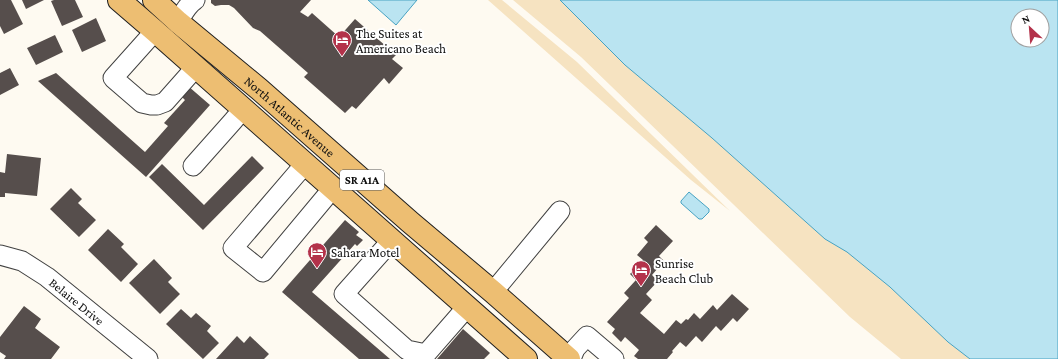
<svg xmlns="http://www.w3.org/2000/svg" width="1058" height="359" font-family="'Crimson Pro',serif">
<rect width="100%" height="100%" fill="#fefaf1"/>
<!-- sand -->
<path fill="#f6e3c1" d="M 488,0 L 502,0 L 577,62 L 730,211 L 691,180 Z
M 513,0 L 741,0 L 1058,359 L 901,359 L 850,317 L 581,57 Z"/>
<!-- water -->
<path fill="#bae4f1" stroke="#47a2c2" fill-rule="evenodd" d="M 368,0 L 417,0 L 396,25 Z
M 560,0 L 1058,0 L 1058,359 L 970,359 L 948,342 L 890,287 L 847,252 L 825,239 L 712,138 L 625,65 ZM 1018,16 L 1042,16 L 1042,40 L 1018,40 Z
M 689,192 L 709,209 L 709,212 L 702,219 L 699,219 L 681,203 L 681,201 Z"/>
<!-- building -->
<path fill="#564e4c" d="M 0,0 L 11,0 L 23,24 L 4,34 L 0,26 Z
M 22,0 L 44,0 L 26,9 Z
M 54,0 L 75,0 L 83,17 L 62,26 L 51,1 Z
M 211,0 L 311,0 L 300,12 L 308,17 L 312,13 L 339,37 L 355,19 L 396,55 L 392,59 L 403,68 L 389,84 L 384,78 L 356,109 L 352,106 L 345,113 L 304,77 L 308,73 L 260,31 L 253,28 L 234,8 L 229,5 L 221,5 L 215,6 L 211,3 Z
M 96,18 L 106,41 L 82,52 L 72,30 Z
M 55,35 L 63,52 L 36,65 L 27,48 Z
M 10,68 L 19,85 L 0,95 L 0,73 Z
M 56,73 L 145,152 L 168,126 L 164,123 L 185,100 L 180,95 L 188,86 L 210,105 L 146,177 L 38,81 Z
M 7,154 L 41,158 L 37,196 L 5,193 L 5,197 L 0,197 L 0,172 L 5,173 Z
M 252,156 L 264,168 L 203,230 L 149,177 L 162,164 L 204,205 Z
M 71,188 L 82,199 L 78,203 L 96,220 L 79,237 L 50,209 Z
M 345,220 L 359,232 L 356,235 L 363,240 L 357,246 L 355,244 L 312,292 L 390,359 L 359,359 L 282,292 Z
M 656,225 L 673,241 L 659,256 L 664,261 L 652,275 L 658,281 L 646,294 L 652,300 L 640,313 L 664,334 L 676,320 L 681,324 L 686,319 L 688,320 L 694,313 L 700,319 L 713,305 L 717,310 L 732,294 L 749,309 L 737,322 L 733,318 L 721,331 L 716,326 L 702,342 L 696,336 L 686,347 L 680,342 L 672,351 L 673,352 L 667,359 L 638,359 L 634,356 L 639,350 L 625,337 L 621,342 L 612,333 L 615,329 L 607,322 L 629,298 L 624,293 L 636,280 L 630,274 L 643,260 L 637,255 L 648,242 L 644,238 Z
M 108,229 L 124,244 L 121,247 L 138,264 L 121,282 L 88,250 Z
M 154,259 L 172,278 L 168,282 L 180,294 L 160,314 L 129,283 Z
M 24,306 L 41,319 L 35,328 L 60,347 L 51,359 L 4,359 L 6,356 L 0,352 L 0,337 Z
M 181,309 L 191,318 L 196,313 L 211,326 L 207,331 L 219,343 L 203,359 L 166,324 Z
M 463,329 L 490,353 L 484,359 L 437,359 Z
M 237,336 L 244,343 L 250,336 L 269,354 L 264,359 L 216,359 Z"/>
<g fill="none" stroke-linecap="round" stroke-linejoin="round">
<defs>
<g id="minor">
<path d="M 178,22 C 183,14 187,5 195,0"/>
<path d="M 155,31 L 113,78 L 142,103 L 151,105 L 157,105 L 165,102 L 196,67"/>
<path d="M 305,164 L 233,248 L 263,272 L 333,188"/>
<path d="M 193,166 L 233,121 L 243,109"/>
<path d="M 392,240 L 344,294 L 407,350 L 426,354 L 467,307"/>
<path id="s1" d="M 0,255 L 22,261 L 47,277 L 148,359"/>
<path d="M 493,292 L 560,211"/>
<path d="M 571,359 L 575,349 L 587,336 L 614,359"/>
</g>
<g id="major">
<path d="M 119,0 L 155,31 L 526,359"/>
<path id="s2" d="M 154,0 L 178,22 L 259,89 L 410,222 L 493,292 L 569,359"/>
</g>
</defs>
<!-- minor casing -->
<use href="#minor" stroke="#414141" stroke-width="21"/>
<!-- major casing -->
<use href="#major" stroke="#1f1f1f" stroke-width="24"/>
<!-- minor -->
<use href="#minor" stroke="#fff" stroke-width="19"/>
<!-- major -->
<use href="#major" stroke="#edbe72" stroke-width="22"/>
</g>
<!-- icons -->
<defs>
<symbol id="hotel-pin" viewBox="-11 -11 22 30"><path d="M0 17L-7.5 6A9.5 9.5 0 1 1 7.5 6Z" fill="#b3324a" stroke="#fff"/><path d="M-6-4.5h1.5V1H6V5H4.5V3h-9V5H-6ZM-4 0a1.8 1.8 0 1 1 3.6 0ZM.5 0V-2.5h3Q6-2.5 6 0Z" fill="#fff"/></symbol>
</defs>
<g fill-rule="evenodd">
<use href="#hotel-pin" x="331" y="29" width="22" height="30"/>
<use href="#hotel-pin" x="306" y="241" width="22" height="30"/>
<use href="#hotel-pin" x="630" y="259" width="22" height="30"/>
</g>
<g text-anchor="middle" stroke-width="4" stroke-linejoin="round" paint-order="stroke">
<!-- shield labels -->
<rect fill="#fff" stroke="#565656" stroke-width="1" x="340" y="170" width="44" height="20" rx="3"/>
<g font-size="12" font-weight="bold" fill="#0e0e0e">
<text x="362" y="184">SR A1A</text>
</g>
<!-- poi labels -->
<g font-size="13" fill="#0e0e0e" stroke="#fff" text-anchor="start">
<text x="356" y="38">The Suites at<tspan x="356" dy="15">Americano Beach</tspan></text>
<text x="331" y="257">Sahara Motel</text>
<text x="655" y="268">Sunrise<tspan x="655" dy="15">Beach Club</tspan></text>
</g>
<!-- street labels -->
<g font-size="13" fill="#0e0e0e" stroke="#fff">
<text dy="5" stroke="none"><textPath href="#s2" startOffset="179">North Atlantic Avenue</textPath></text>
<text dy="5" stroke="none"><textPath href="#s1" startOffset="91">Belaire Drive</textPath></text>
</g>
</g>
<!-- north arrow -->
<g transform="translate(1030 28) rotate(334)"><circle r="19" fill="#ffffff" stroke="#9f9f9f"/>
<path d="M0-3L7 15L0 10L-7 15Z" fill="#b3324a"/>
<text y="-6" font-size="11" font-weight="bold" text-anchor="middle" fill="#0e0e0e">N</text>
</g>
</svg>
